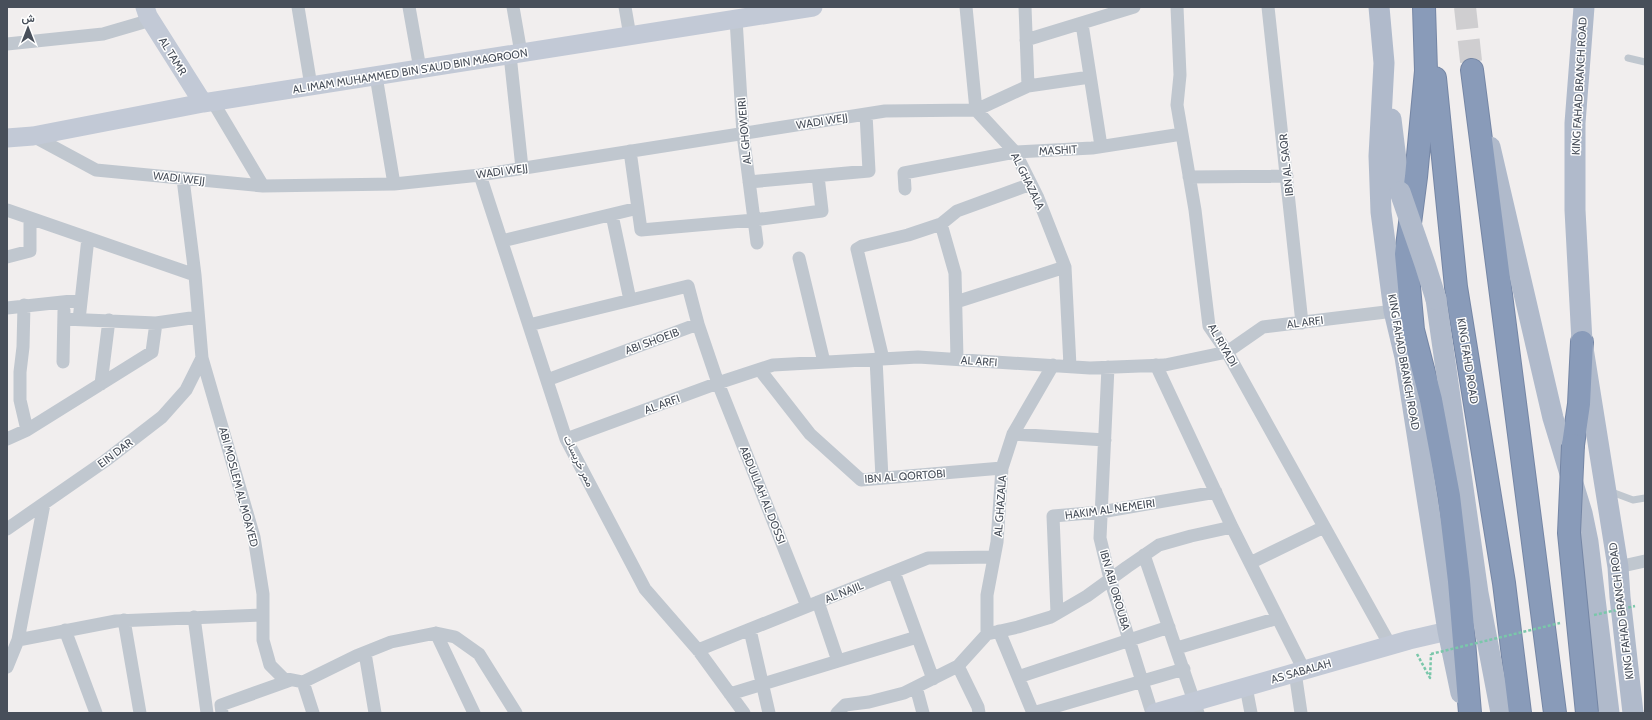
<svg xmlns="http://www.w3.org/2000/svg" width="1652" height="720" font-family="Cabin,Vazirmatn,sans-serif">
<rect width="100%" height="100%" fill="#f1eeee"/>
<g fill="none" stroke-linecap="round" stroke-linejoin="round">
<!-- highway-tunnel -->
<path stroke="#cfced0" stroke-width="22" stroke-dasharray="22 11" stroke-linecap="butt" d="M 1465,7 L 1472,70"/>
<defs>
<path id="highway" d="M 1424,7 L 1426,71 L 1416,177 L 1406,254 L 1413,330 L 1431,400 L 1449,496 L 1459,581 L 1470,713
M 1472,70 L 1555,713
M 1435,78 L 1456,287 L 1504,583 L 1520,713
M 1573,445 L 1579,404 L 1582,342"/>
</defs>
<!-- highway casing -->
<use href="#highway" stroke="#7586a5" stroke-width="24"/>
<!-- path -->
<path stroke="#7ac7aa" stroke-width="2.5" stroke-dasharray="3 2" stroke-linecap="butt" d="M 1417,654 L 1430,678 L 1431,654"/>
<!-- lane -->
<path stroke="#c0c7cf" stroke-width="7" d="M 1628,58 L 1645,62
M 1609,491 L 1633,500 L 1645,498"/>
<!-- street -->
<path stroke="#c0c7cf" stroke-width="13" d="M 298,7 L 311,86
M 409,7 L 420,69
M 513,7 L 521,53
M 625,7 L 630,36
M 966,7 L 976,110 L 1015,152 L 1038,198 L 1065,267 L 1070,366
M 1177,7 L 1180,75 L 1177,105 L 1195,210 L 1209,326 L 1227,352 L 1390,645
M 1268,7 L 1302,323
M 736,19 L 743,134 L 757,243
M 1082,24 L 1101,146
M 1026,40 L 1134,7
M 7,44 L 103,34 L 151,20
M 510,55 L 522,168
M 376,76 L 394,184
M 1028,86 L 1090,77
M 213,102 L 263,186
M 33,136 L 96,170 L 263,186 L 394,184 L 480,175 L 885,111 L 976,110 L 1028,86 L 1025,7
M 630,151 L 641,230 L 754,220 L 822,211 L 818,176
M 480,175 L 566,439 L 645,589 L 698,650 L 744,713
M 1189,177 L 1287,176
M 183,179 L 195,275 L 202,358 L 254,537 L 263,594 L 263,640 L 270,665 L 283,678 L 303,682 L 356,656 L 391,642 L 436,633 L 455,637 L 479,654 L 516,713
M 749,182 L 869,171 L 866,114
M 905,189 L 904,173 L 1015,152 L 1092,148 L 1182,134
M 7,210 L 195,275
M 612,215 L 630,300
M 941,224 L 955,273 L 957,359
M 502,241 L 638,208
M 7,257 L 30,251 L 30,218
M 799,258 L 824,362
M 956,302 L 1065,267
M 24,305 L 23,347 L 20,372 L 20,400 L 27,430
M 7,308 L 81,300
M 64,319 L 156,323 L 198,317
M 79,320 L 88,238
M 529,325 L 688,286 L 698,324
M 876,359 L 882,478
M 883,359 L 857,249 L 862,246 L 908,235 L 941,224 L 957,211 L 1031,184
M 63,362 L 64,311
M 1156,365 L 1232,527 L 1304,670
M 1108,367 L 1100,538 L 1110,579 L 1152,713
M 760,370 L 810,434 L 861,480 L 1002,468
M 547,380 L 698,324 L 718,383 L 807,606
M 101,384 L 109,320
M 1013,434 L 1105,440
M 7,439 L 27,430 L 152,352 L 156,323
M 566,439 L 718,383 L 773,365 L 918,357 L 1090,368 L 1165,365 L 1227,352 L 1263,327 L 1394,311
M 7,529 L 105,461 L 162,417 L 186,390 L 202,358
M 1144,555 L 1198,713
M 1250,563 L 1324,527
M 1618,567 L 1645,561
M 894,572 L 933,679
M 818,602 L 838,661
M 1057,613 L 1053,516 L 1101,512 L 1216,492
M 194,617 L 207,713
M 124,620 L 140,713
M 65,630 L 96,713
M 750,630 L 769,713
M 999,631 L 1033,713
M 436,633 L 474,713
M 987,634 L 987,595 L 997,542 L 1002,468 L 1013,434 L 1053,365
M 18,640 L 116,621 L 263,615
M 1177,648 L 1278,618
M 698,650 L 928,558 L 994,557
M 365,653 L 375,713
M 958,666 L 978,707 L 979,713
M 7,667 L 18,640 L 44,504
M 1295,672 L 1301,713
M 1018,677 L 1169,627
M 303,682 L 313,713
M 916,687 L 923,713
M 1246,687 L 1251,713
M 730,694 L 917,637
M 222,713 L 221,705 L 291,680
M 837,713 L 845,705 L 869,702 L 904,693 L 958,666 L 987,634 L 1018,627 L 1051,617 L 1087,596 L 1127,567 L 1159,545 L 1191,536 L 1232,527
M 1033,713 L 1184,669"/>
<!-- secondary -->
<path stroke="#c2c9d6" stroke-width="19" d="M 145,7 L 148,16 L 203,103
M 7,138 L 33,136 L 203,103 L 813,7
M 1155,713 L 1409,640 L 1448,631"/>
<!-- primary -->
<path stroke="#b0bacb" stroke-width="21" d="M 1379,7 L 1384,63 L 1379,156 L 1381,212 L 1394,311 L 1405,357 L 1448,631 L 1461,693
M 1584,7 L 1575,123 L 1575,210 L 1582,342 L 1618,567 L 1620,597 L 1633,713
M 1391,119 L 1400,192
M 1490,147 L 1553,418 L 1582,513 L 1588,542 L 1609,713
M 1436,299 L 1478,593 L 1501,713"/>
<!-- highway -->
<use href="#highway" stroke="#899bb9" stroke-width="22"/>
<defs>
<path id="highway-bridge" d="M 1573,445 L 1569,533 L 1587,713"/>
</defs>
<!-- highway-bridge casing -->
<use href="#highway-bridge" stroke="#7586a5" stroke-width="24" stroke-linecap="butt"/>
<!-- path-bridge -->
<path stroke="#7ac7aa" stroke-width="2.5" stroke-dasharray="3 2" stroke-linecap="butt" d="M 1594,615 L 1635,606
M 1431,654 L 1560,623"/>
<!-- primary-bridge -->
<path stroke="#b0bacb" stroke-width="21" d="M 1400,192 L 1425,264 L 1436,299"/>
<!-- highway-bridge -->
<use href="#highway-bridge" stroke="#899bb9" stroke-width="22"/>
</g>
<g text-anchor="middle" stroke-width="3" stroke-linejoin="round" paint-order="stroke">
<!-- street labels -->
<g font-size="11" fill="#484f5a" stroke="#fff">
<text transform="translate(173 56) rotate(58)" y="4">AL TAMR</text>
<text transform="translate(410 71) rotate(-9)" y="4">AL IMAM MUHAMMED BIN S'AUD BIN MAQROON</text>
<text transform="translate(1579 86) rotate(-87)" y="4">KING FAHAD BRANCH ROAD</text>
<text transform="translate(822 121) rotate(-9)" y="4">WADI WEJJ</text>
<text transform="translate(744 131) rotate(-95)" y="4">AL GHOWEIRI</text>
<text transform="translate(1058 150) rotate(-3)" y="4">MASHIT</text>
<text transform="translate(1286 165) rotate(-96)" y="4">IBN AL SAQR</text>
<text transform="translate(502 171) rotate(-8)" y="4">WADI WEJJ</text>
<text transform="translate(179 178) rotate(6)" y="4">WADI WEJJ</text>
<text transform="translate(1028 181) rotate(64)" y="4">AL GHAZALA</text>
<text transform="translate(1305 322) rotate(-7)" y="4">AL ARFI</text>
<text transform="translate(652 341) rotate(-20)" y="4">ABI SHOEIB</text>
<text transform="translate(1223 345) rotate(60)" y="4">AL RIYADI</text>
<text transform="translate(979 361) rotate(4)" y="4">AL ARFI</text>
<text transform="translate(1468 361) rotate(81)" y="4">KING FAHD ROAD</text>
<text transform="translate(1404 362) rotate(80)" y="4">KING FAHAD BRANCH ROAD</text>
<text transform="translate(662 404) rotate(-20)" y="4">AL ARFI</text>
<text transform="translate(115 453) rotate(-37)" y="4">EIN DAR</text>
<text transform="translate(579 461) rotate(64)" y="4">ممر خريسات</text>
<text transform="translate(905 476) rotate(-4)" y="4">IBN AL QORTOBI</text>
<text transform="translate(239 487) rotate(75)" y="4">ABI MOSLEM AL MOAYED</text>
<text transform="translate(763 495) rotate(68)" y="4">ABDULLAH AL DOSSI</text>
<text transform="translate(1000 506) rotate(-86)" y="4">AL GHAZALA</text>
<text transform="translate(1110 509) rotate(-8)" y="4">HAKIM AL NEMEIRI</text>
<text transform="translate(1115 590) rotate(74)" y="4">IBN ABI OROUBA</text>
<text transform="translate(844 592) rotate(-22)" y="4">AL NAJIL</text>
<text transform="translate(1621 611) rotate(-97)" y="4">KING FAHAD BRANCH ROAD</text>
<text transform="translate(1301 671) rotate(-16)" y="4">AS SABALAH</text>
</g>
</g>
<!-- border -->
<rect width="1652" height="720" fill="none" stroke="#484f5a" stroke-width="16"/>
<!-- north arrow -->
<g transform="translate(28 28)" stroke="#ffffff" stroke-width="3" paint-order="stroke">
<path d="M0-3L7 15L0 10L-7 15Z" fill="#484f5a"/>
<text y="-6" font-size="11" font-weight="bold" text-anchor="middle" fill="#484f5a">ش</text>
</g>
</svg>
